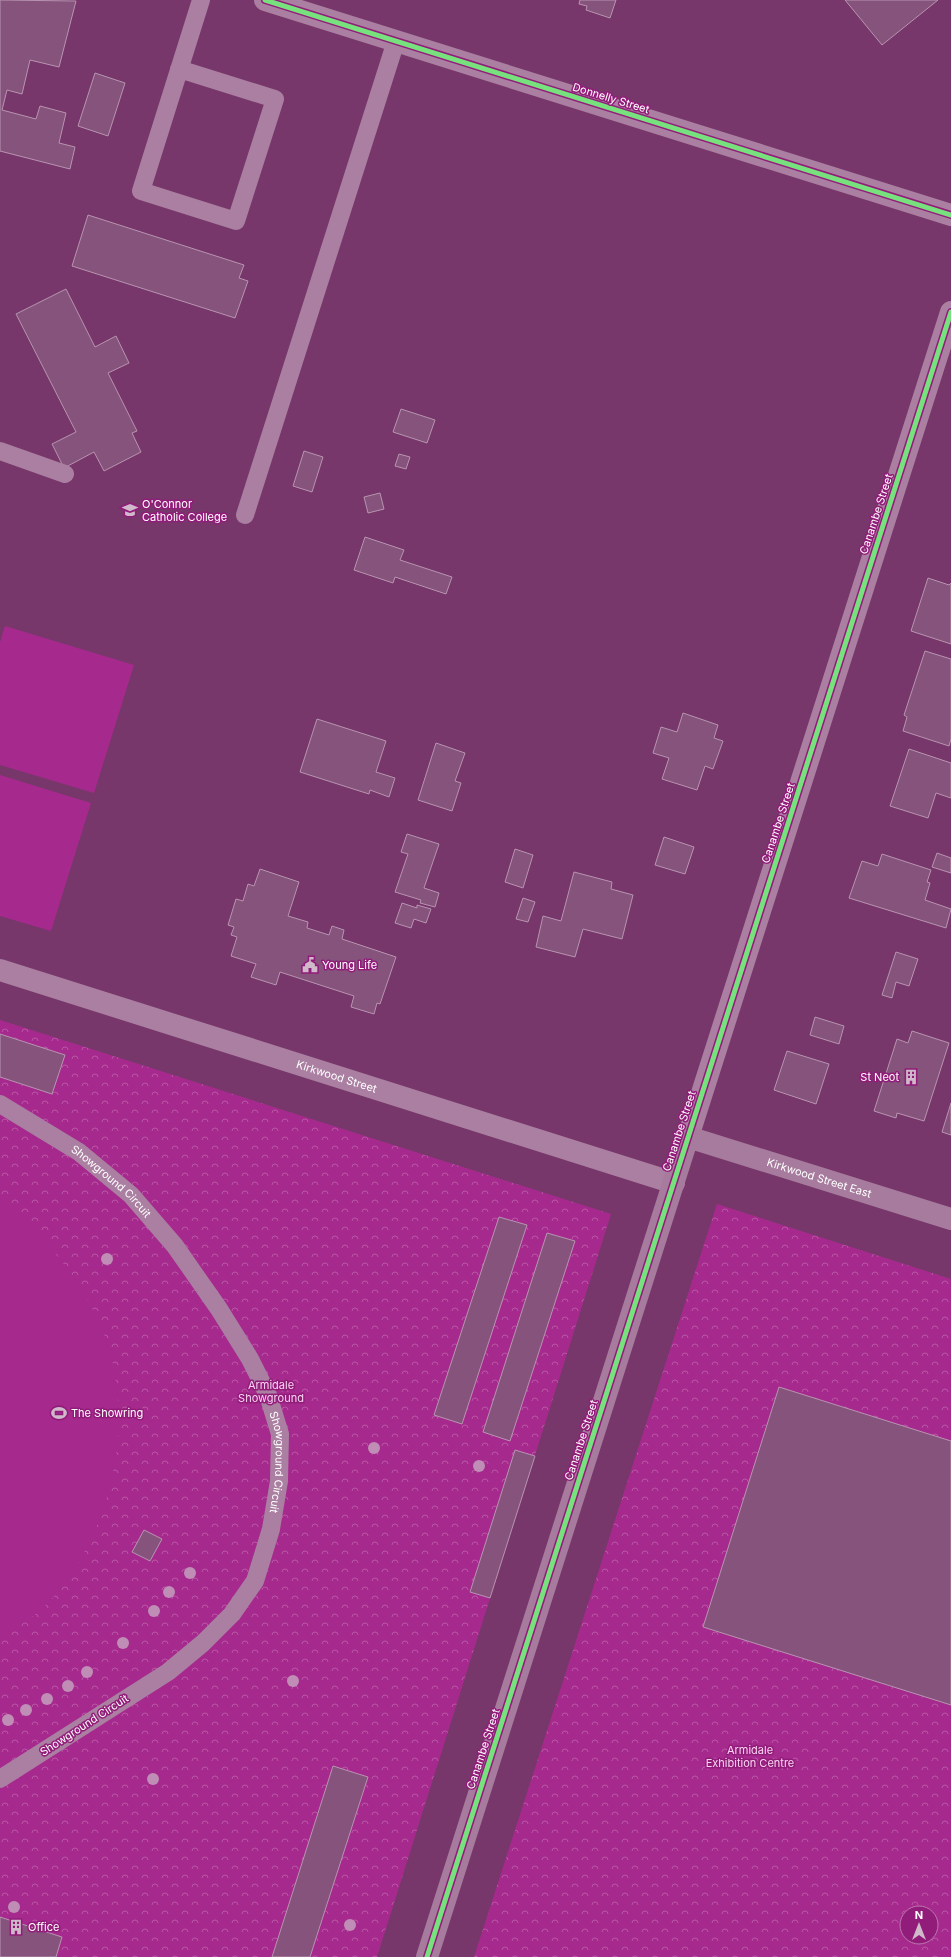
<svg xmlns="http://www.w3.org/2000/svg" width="951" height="1957" font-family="Inter,sans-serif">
<defs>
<pattern id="park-crowns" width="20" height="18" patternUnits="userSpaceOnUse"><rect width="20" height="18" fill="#a62a8d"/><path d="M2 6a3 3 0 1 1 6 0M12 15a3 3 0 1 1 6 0" fill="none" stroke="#b855a4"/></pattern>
</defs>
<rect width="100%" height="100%" fill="#77376a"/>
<!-- park -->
<path fill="url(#park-crowns)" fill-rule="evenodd" d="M 0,1020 L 611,1214 L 377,1957 L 0,1957 Z
M 717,1204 L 951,1279 L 951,1957 L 474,1957 ZM 907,1913 L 931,1913 L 931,1937 L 907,1937 Z"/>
<!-- garden -->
<path fill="#a62a8d" d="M 5,626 L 134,665 L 94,793 L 0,765 L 0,642 Z
M 0,775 L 91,803 L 51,931 L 0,916 Z
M 0,1201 C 51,1239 91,1292 111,1353 C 113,1361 113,1369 115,1377 C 128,1452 104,1537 55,1595 C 41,1613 19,1626 0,1637 Z"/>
<!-- building -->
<path fill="#86537c" stroke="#b894b1" d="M 0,0 L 76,1 L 59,67 L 30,60 L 22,94 L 7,90 L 2,110 L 36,119 L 40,106 L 66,113 L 59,143 L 75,147 L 70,169 L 0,151 Z
M 580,0 L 616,0 L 610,18 L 586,10 L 587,6 L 579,4 Z
M 845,0 L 938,0 L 882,45 Z
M 95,73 L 125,83 L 108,136 L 78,126 Z
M 88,215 L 244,265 L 239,278 L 248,281 L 235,318 L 72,266 Z
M 66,289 L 95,347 L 116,336 L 129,363 L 108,373 L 137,431 L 132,433 L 141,452 L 104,471 L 94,452 L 64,468 L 52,444 L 76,432 L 16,314 Z
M 401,409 L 435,420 L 427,443 L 393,432 Z
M 304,451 L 323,457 L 312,492 L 293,486 Z
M 399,454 L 410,457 L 406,469 L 395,466 Z
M 380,493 L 384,509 L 368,513 L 364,497 Z
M 365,537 L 404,550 L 400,560 L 452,577 L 446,594 L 395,577 L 393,583 L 354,570 Z
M 928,578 L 949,585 L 951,583 L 951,644 L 911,631 Z
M 925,651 L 951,659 L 951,739 L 949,746 L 903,731 L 907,717 L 904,715 Z
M 683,713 L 718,725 L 714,738 L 723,741 L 713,769 L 705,766 L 697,790 L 662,779 L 669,758 L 653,753 L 661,727 L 677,732 Z
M 317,719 L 386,741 L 376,772 L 395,778 L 389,797 L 370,790 L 369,794 L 300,772 Z
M 436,743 L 465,753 L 455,781 L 461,783 L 452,811 L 418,800 Z
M 909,749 L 951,763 L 951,798 L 936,793 L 928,818 L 890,806 Z
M 407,834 L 439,844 L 424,888 L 439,893 L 435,907 L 420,903 L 421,900 L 395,892 L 408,854 L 401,852 Z
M 664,837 L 694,847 L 685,874 L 655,865 Z
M 515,849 L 533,855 L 523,888 L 505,882 Z
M 937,853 L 951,858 L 951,873 L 932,867 Z
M 882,854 L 931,870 L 927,882 L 930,883 L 925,900 L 951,909 L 946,928 L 849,898 L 862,861 L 878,866 Z
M 260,869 L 299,882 L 288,916 L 308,922 L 307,928 L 329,935 L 332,926 L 344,930 L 342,939 L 396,957 L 380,1004 L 377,1003 L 374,1014 L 351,1007 L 354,996 L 280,972 L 276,985 L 251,977 L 256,964 L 231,956 L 237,937 L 231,935 L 234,927 L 228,925 L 236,899 L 243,901 L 248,884 L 254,886 Z
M 574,872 L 612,882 L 611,889 L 633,895 L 622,939 L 583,929 L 575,957 L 536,947 L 543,916 L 561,921 Z
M 523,898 L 535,902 L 528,922 L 516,919 Z
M 402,903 L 417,908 L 417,905 L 431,909 L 426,923 L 414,919 L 411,928 L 395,923 Z
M 896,952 L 918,959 L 909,986 L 896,982 L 892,998 L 882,995 Z
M 815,1017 L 844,1026 L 839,1044 L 810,1035 Z
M 912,1031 L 949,1043 L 924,1121 L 897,1113 L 896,1118 L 874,1111 L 897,1039 L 908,1043 Z
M 0,1034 L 65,1055 L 52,1094 L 0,1077 Z
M 787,1051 L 829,1064 L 816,1104 L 774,1090 Z
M 951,1103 L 951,1135 L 942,1132 Z
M 499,1217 L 527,1225 L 462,1424 L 434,1415 Z
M 547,1233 L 575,1241 L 510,1441 L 483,1432 Z
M 779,1387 L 951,1441 L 951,1705 L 703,1627 Z
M 515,1450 L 535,1456 L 490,1598 L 470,1592 Z
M 144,1530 L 162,1539 L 150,1561 L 132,1552 Z
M 333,1766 L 368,1777 L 310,1957 L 272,1957 Z
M 0,1917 L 62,1937 L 56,1957 L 0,1957 Z"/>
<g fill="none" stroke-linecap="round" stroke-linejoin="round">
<!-- lane -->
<g stroke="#aa7fa1" stroke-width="18">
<path d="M 179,69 L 275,99 L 236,221 L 141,191 L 201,0"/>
<path d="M 0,451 L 65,474"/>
<path d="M 245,515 L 396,41"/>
<path id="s1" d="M 0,1104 L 79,1152 L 131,1195 L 175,1246 L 219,1309 L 250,1359 L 268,1395 L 280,1434 L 279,1481 L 271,1529 L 255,1581 L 232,1614 L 203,1643 L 168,1672 L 0,1779"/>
</g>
<!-- street -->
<g stroke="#aa7fa1" stroke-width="22">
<path d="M 265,0 L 951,215"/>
<path id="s2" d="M 0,970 L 674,1183"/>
<path d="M 688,1137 L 951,312"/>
</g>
<!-- secondary -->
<path stroke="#a67b9d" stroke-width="22" id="s3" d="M 427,1957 L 688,1137 L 951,1219"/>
<defs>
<path id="cycleway" d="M 265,0 L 951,215
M 427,1957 L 951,312"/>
</defs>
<!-- cycleway casing -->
<use href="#cycleway" stroke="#921c79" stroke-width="8"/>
<!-- cycleway -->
<use href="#cycleway" stroke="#77e17e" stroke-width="5"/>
</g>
<!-- trees -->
<g fill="#bf8db5">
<circle cx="107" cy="1259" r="6"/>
<circle cx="374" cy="1448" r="6"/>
<circle cx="479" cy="1466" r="6"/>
<circle cx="190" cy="1573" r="6"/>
<circle cx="169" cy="1592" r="6"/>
<circle cx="154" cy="1611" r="6"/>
<circle cx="123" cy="1643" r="6"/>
<circle cx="87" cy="1672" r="6"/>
<circle cx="293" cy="1681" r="6"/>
<circle cx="68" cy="1686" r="6"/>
<circle cx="47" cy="1699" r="6"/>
<circle cx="26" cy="1710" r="6"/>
<circle cx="8" cy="1720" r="6"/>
<circle cx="153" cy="1779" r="6"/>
<circle cx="14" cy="1907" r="6"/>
<circle cx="350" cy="1925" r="6"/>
</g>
<!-- icons -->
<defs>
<symbol id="school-bare" viewBox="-9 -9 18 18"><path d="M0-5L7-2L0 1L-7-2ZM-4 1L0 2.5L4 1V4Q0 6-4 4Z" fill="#cfb9cb" stroke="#921c79" stroke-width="2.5" paint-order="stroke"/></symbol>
<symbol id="civic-bare" viewBox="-9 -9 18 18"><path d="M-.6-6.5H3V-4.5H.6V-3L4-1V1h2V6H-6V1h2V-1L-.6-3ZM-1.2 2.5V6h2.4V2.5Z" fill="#cfb9cb" stroke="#921c79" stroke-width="2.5" paint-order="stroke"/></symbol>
<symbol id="building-bare" viewBox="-9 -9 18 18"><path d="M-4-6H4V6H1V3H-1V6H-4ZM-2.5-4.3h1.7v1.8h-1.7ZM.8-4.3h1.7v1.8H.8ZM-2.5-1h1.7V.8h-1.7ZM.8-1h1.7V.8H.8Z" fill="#cfb9cb" stroke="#921c79" stroke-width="2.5" paint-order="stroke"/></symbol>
<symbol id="stadium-bare" viewBox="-9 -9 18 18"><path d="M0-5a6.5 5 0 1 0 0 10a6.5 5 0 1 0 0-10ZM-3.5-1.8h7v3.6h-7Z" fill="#cfb9cb" stroke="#921c79" stroke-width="2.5" paint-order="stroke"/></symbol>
</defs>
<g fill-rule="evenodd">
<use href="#school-bare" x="119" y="499" width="22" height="22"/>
<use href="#civic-bare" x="299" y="954" width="22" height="22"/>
<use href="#building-bare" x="900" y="1066" width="22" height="22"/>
<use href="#stadium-bare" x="48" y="1402" width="22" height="22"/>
<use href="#building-bare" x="5" y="1916" width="22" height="22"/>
</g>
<g text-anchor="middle" stroke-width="3" stroke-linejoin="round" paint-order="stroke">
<!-- street labels -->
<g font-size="11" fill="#fff" stroke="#921c79">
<text transform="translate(611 98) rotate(17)" y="4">Donnelly Street</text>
<text transform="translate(876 514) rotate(-72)" y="4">Canambe Street</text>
<text transform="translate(778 823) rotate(-72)" y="4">Canambe Street</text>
<text dy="4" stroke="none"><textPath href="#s2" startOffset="353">Kirkwood Street</textPath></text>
<text transform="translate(679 1131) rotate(-72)" y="4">Canambe Street</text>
<text dy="4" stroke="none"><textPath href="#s3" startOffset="998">Kirkwood Street East</textPath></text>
<text dy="4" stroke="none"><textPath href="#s1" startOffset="136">Showground Circuit</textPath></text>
<text transform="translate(581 1440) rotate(-72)" y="4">Canambe Street</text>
<text dy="4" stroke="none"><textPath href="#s1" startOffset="472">Showground Circuit</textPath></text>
<text transform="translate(84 1725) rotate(-33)" y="4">Showground Circuit</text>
<text transform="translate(483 1749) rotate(-72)" y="4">Canambe Street</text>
</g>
<!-- poi labels -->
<g font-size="11" fill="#fff" stroke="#921c79" text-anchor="start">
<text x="142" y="508">O'Connor<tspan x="142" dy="13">Catholic College</tspan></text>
<text x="322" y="969">Young Life</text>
<text x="899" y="1081" text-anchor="end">St Neot</text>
<text x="71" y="1417">The Showring</text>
<text x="28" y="1931">Office</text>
</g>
<!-- park labels -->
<g font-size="11" fill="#fad3f3" stroke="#921c79">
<text x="271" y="1389">Armidale<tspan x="271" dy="13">Showground</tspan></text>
<text x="750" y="1754">Armidale<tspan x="750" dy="13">Exhibition Centre</tspan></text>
</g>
</g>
<!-- north arrow -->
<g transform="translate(919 1925)"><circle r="19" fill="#921c79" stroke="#be77af"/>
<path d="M0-3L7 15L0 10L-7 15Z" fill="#cfb9cb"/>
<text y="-6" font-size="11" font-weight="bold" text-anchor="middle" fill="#ffffff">N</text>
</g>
</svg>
